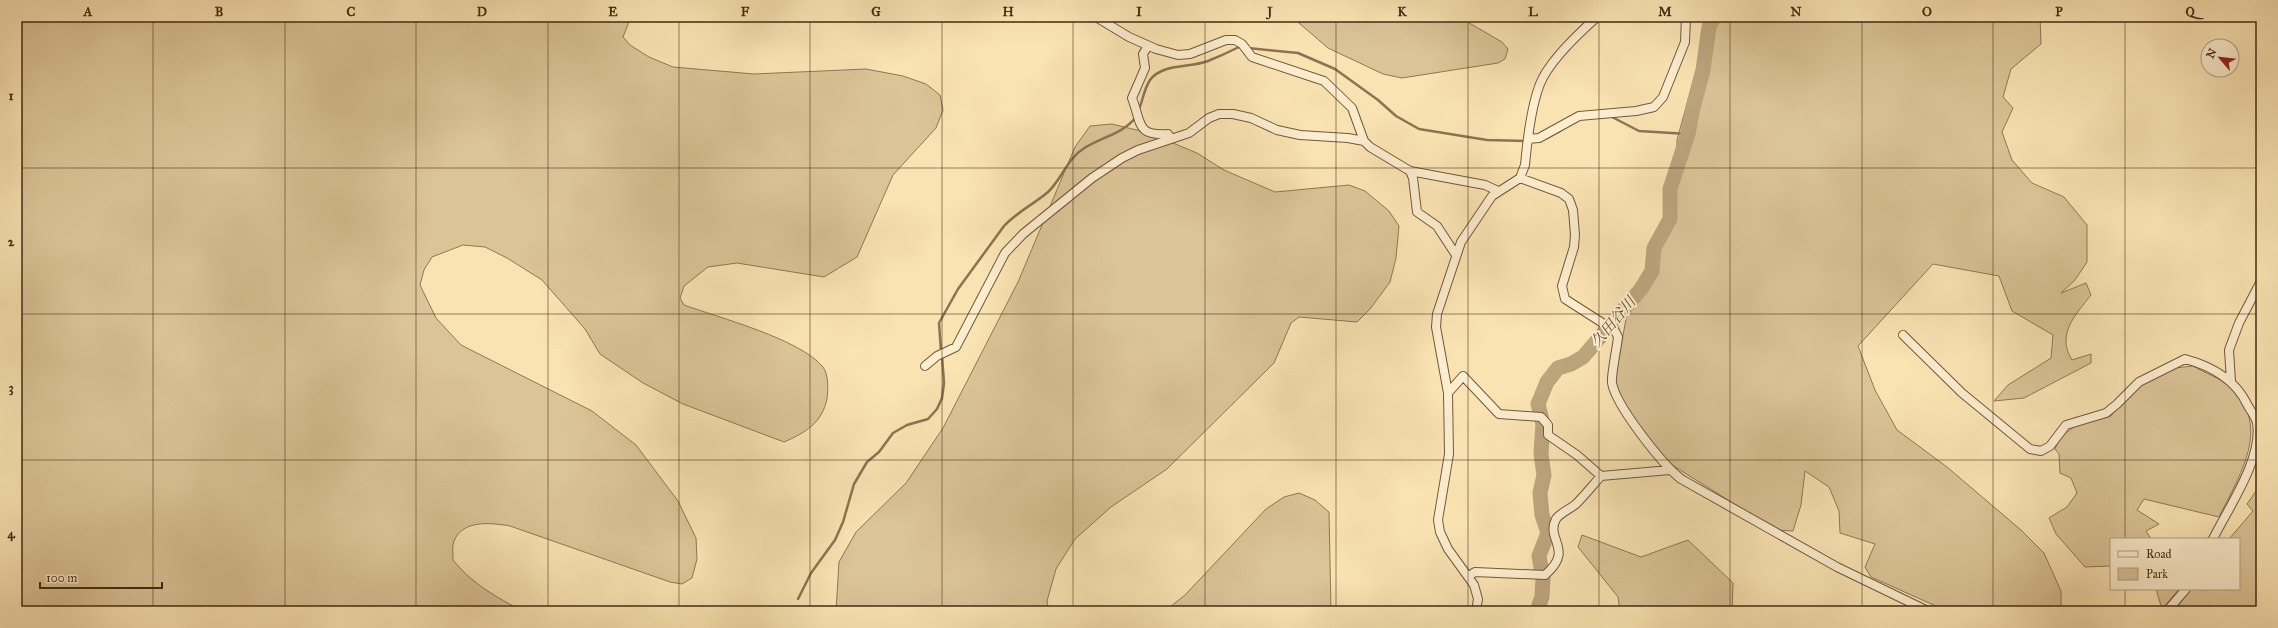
<svg xmlns="http://www.w3.org/2000/svg" width="2278" height="628" font-family="'IM FELL Great Primer','Noto Serif JP',serif">
<rect width="100%" height="100%" fill="#fae3b3"/>
<filter id="stains"><feTurbulence type="fractalNoise" baseFrequency=".005" numOctaves="4"/><feColorMatrix values="0 0 0 0 .2 0 0 0 0 .09 0 0 0 0 .02 0 0 0 .5 -.17"/></filter>
<radialGradient id="worn" r=".72"><stop offset=".6" stop-color="#630" stop-opacity="0"/><stop offset="1" stop-color="#630" stop-opacity=".3"/></radialGradient>
<!-- green -->
<path fill="#dbc498" stroke="#907756" d="M 17,17 L 631,17 L 623,37 L 630,45 L 649,57 L 673,67 L 754,74 L 866,69 L 903,76 L 926,84 L 940,95 L 943,110 L 936,128 L 893,175 L 857,257 L 824,277 L 737,263 L 708,267 L 684,286 L 680,298 L 684,305 C 720,318 800,339 823,367 C 829,375 828,390 827,399 C 822,423 805,433 784,442 L 683,404 L 643,383 L 600,354 L 585,329 L 542,280 L 507,258 L 485,247 L 463,245 L 432,257 L 424,270 L 420,285 L 436,318 L 461,345 L 592,411 L 636,445 L 678,501 L 696,538 L 697,559 L 692,578 L 682,584 L 670,582 L 510,526 C 492,523 463,519 454,541 C 452,546 453,554 453,560 C 471,583 497,598 523,611 L 17,611 Z
M 1292,17 L 1459,17 L 1502,42 L 1508,49 L 1505,59 L 1498,63 L 1402,78 L 1383,74 L 1328,48 Z
M 1717,17 L 2040,17 L 2041,44 L 2011,69 L 2003,97 L 2013,108 L 2002,132 L 2012,160 L 2032,183 L 2064,197 L 2087,225 L 2087,262 L 2075,280 L 2061,293 L 2086,283 L 2091,295 C 2075,315 2056,335 2072,360 L 2091,354 L 2091,363 L 2024,398 L 1994,401 L 2008,385 L 2051,358 L 2053,335 L 2012,311 L 1999,276 L 1933,264 L 1858,346 L 1875,390 L 1897,430 L 1947,467 L 2021,530 L 2044,553 L 2061,591 L 2061,611 L 1947,611 L 1871,577 L 1865,567 L 1875,544 L 1840,533 L 1839,511 L 1829,487 L 1805,471 L 1801,505 L 1793,531 L 1776,530 L 1672,465 L 1649,444 L 1616,390 L 1616,374 L 1628,308 L 1635,294 L 1650,277 L 1658,247 L 1674,218 L 1672,196 L 1676,174 L 1677,140 L 1695,74 Z
M 1112,124 L 1149,133 L 1197,153 L 1224,170 L 1275,192 L 1349,185 L 1365,191 L 1389,211 L 1399,226 L 1396,258 L 1390,282 L 1370,309 L 1357,322 L 1299,317 L 1291,323 L 1274,363 L 1167,469 L 1111,507 L 1075,539 L 1056,569 L 1047,601 L 1049,611 L 836,611 L 839,562 L 856,532 L 906,483 L 943,428 L 1018,282 L 1075,147 L 1090,126 Z
M 2193,366 C 2205,373 2220,378 2230,387 C 2273,426 2239,476 2219,517 L 2144,499 L 2137,510 L 2159,524 L 2146,531 L 2151,539 L 2111,539 L 2111,566 L 2085,567 L 2056,534 L 2049,518 L 2067,507 L 2077,493 L 2071,478 L 2060,473 L 2059,454 L 2055,449 L 2060,437 L 2077,425 L 2111,416 L 2124,398 L 2143,383 L 2175,368 Z
M 2261,484 L 2261,611 L 2174,611 L 2191,589 L 2239,589 L 2239,539 L 2229,539 L 2253,511 L 2247,504 Z
M 1299,493 L 1315,500 L 1329,512 L 1331,611 L 1165,611 L 1185,595 L 1266,509 L 1284,497 Z
M 1582,535 L 1641,557 L 1688,540 L 1733,583 L 1732,611 L 1620,611 L 1618,597 L 1578,547 Z
M 2156,589 L 2179,589 L 2162,609 Z"/>
<g fill="none" stroke-linecap="round" stroke-linejoin="round">
<!-- stream -->
<path stroke="#8c7353" stroke-width="2.5" d="M 1248,48 L 1298,53 L 1335,69 L 1378,100 L 1396,116 L 1419,129 L 1487,140 L 1527,141
M 1139,109 C 1143,100 1144,89 1150,80 C 1163,63 1190,68 1208,61 C 1218,57 1229,52 1239,47 L 1243,48
M 1612,117 L 1639,131 L 1688,134
M 1547,138 L 1560,131
M 941,351 L 939,323 L 958,289 L 1004,226 C 1017,212 1034,204 1048,192 C 1061,180 1068,158 1083,149 C 1100,137 1122,135 1136,117
M 798,599 L 811,573 L 835,540 L 843,522 L 854,484 L 867,462 L 879,452 L 893,433 L 907,425 L 928,419 L 937,409 L 942,398 L 944,383 L 942,356"/>
<!-- river -->
<path stroke="#bca47d" stroke-width="15" d="M 1537,611 L 1542,597 L 1543,578 L 1539,556 L 1548,533 L 1542,515 L 1540,493 L 1544,475 L 1541,454 L 1543,424 L 1538,404 L 1547,382 L 1558,368 L 1571,364 L 1583,357 L 1641,289 L 1652,271 L 1654,248 L 1670,219 L 1670,189 L 1688,134 L 1693,108 L 1703,70 L 1709,27 L 1714,17"/>
<defs>
<path id="street" d="M 1096,17 L 1129,37 L 1156,49 L 1178,55 L 1190,54 L 1226,40 L 1235,40 L 1242,44 L 1252,57 L 1324,81 L 1352,108 L 1364,141 L 1370,147 L 1410,171 L 1485,185 L 1498,191
M 1148,46 L 1143,54 L 1145,68 L 1132,98 C 1142,124 1136,136 1168,134 L 1171,139
M 1528,139 L 1539,138 L 1579,116 L 1636,111 L 1654,107 L 1663,97 L 1685,42 L 1686,17
M 1410,171 L 1413,178 L 1417,212 L 1437,226 L 1456,255
M 1520,178 L 1561,193 L 1569,199 L 1573,210 L 1575,235 L 1574,247 L 1562,286 L 1565,299 L 1615,331 L 1618,337 C 1617,348 1611,374 1612,383 C 1616,406 1662,464 1681,479 L 1837,567 L 1928,611
M 1903,335 L 1962,393 L 2030,449 L 2041,451 L 2050,446 L 2066,425 L 2106,413 L 2117,404 L 2139,382 L 2185,359 C 2211,366 2235,379 2247,404 C 2250,410 2256,417 2257,423 C 2263,459 2228,508 2213,539
M 925,366 L 937,356 L 956,347 L 1005,253 L 1023,234 L 1092,178 L 1122,158 L 1138,150 L 1189,133 L 1209,118 L 1219,114 L 1233,114 L 1251,118 L 1277,130 L 1300,135 L 1348,138 L 1364,141
M 2231,381 L 2229,350 L 2239,323 L 2261,281
M 1448,393 L 1463,376 L 1499,414 L 1541,417 L 1548,425 L 1548,435 L 1577,455 L 1601,476
M 1469,576 L 1475,572 L 1545,575 C 1575,549 1545,540 1556,519 C 1560,513 1570,509 1576,504 C 1585,495 1593,485 1601,476 L 1670,470
M 1476,611 L 1478,599 L 1474,585 L 1448,549 L 1440,532 L 1438,520 L 1449,454 L 1448,393 L 1436,327 L 1437,314 L 1461,242 L 1492,196 L 1520,178 L 1525,165 C 1527,143 1532,104 1540,84 C 1549,61 1579,33 1597,17
M 2167,611 L 2186,589"/>
</defs>
<!-- street casing -->
<use href="#street" stroke="#72583b" stroke-width="10"/>
<!-- street -->
<use href="#street" stroke="#fcedce" stroke-width="8"/>
</g>
<!-- grid -->
<path fill="none" stroke="#452a13" stroke-width="1" stroke-opacity="0.55" d="M 153,17 L 153,611M 285,17 L 285,611M 416,17 L 416,611M 548,17 L 548,611M 679,17 L 679,611M 810,17 L 810,611M 942,17 L 942,611M 1073,17 L 1073,611M 1205,17 L 1205,611M 1336,17 L 1336,611M 1468,17 L 1468,611M 1599,17 L 1599,611M 1730,17 L 1730,611M 1862,17 L 1862,611M 1993,17 L 1993,611M 2125,17 L 2125,539M 17,168 L 2261,168M 17,314 L 2261,314M 17,460 L 2261,460M 2125,589 L 2125,611"/>
<g text-anchor="middle" stroke-width="4" stroke-linejoin="round" paint-order="stroke">
<!-- water labels -->
<g font-size="15" font-style="italic" fill="#694f33" stroke="#fcedce">
<text transform="translate(1613 322) rotate(-50)" y="5">久田谷川</text>
</g>
</g>
<!-- margin -->
<rect width="2278" height="628" fill="none" stroke="#fae3b3" stroke-width="44"/>
<!-- legend -->
<rect x="2110" y="538" width="130" height="52" fill="#fcedce" stroke="#b39f83"/>
<rect x="2118" y="551" width="20" height="6" fill="#fcedce" stroke="#b39f83"/>
<text x="2146" y="558" font-size="12" fill="#452a13">Road</text>
<rect x="2118" y="568" width="20" height="12" fill="#dbc498" stroke="#b39f83"/>
<text x="2146" y="578" font-size="12" fill="#452a13">Park</text>
<!-- north arrow -->
<g transform="translate(2220 58) rotate(298)"><circle r="19" fill="#fcedce" stroke="#b39f83"/>
<path d="M0-3L7 15L0 10L-7 15Z" fill="#8f2418"/>
<text y="-6" font-size="11" font-weight="bold" text-anchor="middle" fill="#452a13">N</text>
</g>
<!-- scale -->
<path d="M40 582v6h122v-6" fill="none" stroke="#452a13" stroke-width="2"/>
<text x="46" y="582" font-size="12" fill="#452a13" stroke="#fcedce" stroke-width="3" paint-order="stroke">100 m</text>
<rect x="22" y="22" width="2234" height="584" fill="none" stroke="#452a13" stroke-width="1.5"/>
<g font-size="13" text-anchor="middle" font-weight="bold" fill="#452a13">
<text x="88" y="16">A</text>
<text x="219" y="16">B</text>
<text x="351" y="16">C</text>
<text x="482" y="16">D</text>
<text x="613" y="16">E</text>
<text x="745" y="16">F</text>
<text x="876" y="16">G</text>
<text x="1008" y="16">H</text>
<text x="1139" y="16">I</text>
<text x="1270" y="16">J</text>
<text x="1402" y="16">K</text>
<text x="1533" y="16">L</text>
<text x="1665" y="16">M</text>
<text x="1796" y="16">N</text>
<text x="1927" y="16">O</text>
<text x="2059" y="16">P</text>
<text x="2190" y="16">Q</text>
<text x="11" y="100">1</text>
<text x="11" y="246">2</text>
<text x="11" y="392">3</text>
<text x="11" y="538">4</text>
</g>
<rect width="100%" height="100%" filter="url(#stains)"/>
<rect width="100%" height="100%" fill="url(#worn)"/>
</svg>
